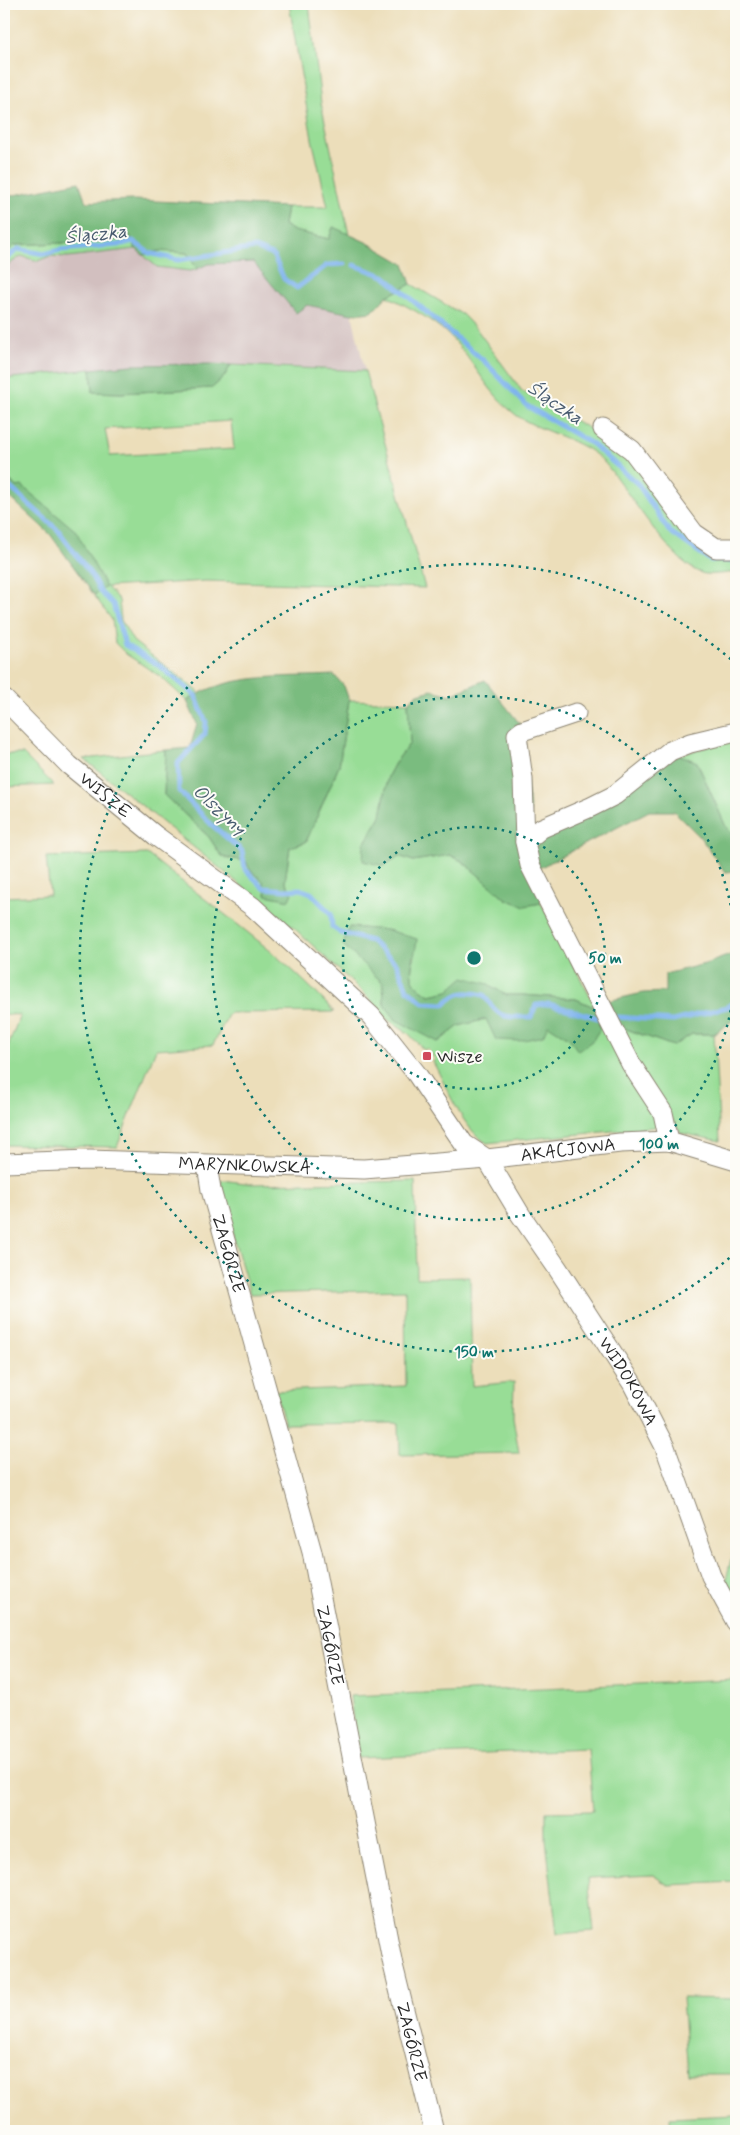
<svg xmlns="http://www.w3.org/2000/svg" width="740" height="2135" font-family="Mynerve,sans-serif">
<rect width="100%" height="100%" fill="#fdfcf7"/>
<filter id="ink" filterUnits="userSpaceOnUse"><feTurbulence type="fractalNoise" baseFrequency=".02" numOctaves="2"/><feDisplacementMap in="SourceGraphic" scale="10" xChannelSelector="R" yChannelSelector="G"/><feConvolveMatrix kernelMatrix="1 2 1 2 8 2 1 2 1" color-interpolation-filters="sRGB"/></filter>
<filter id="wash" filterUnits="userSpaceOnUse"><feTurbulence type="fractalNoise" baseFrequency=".0096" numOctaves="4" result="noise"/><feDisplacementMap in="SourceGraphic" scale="20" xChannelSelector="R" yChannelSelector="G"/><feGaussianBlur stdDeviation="1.12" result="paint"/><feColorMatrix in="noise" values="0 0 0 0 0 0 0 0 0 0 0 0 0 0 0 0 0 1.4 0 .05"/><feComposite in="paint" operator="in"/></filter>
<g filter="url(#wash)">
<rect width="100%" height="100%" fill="#ecdeba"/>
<!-- industrial -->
<path fill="#d2bfbf" d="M 136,249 L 157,267 L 190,271 L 208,264 L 253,262 L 296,313 L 307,305 L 352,314 L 365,371 L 210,364 L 132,365 L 4,379 L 4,268 L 21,256 L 38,261 L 50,256 L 68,257 Z"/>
<!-- green -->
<path fill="#98dd96" stroke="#628460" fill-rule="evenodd" d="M 289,4 L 309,4 L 321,103 L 349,235 L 333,227 L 329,239 L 294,231 L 284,225 L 287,207 L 328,207 L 312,139 Z
M 130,235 L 136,249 L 68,257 L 50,256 L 38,261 L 21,256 L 4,268 L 4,254 L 15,245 L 110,241 Z
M 160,251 L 187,253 L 197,269 L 190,271 L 157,267 L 143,255 Z
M 411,284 L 463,315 L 478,331 L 522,391 L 590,429 L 626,451 L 684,530 L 736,556 L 736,572 C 727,573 715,575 706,574 C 675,571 625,485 603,461 C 582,439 540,432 516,415 C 491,396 477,368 458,345 C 440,323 411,308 387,296 Z
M 231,365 L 365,371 L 425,588 L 206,581 L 107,587 L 119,600 L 121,620 L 133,641 L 199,692 L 187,701 L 161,677 L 126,654 L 115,643 L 112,620 L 94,595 L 106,587 L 4,474 L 4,379 L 91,369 L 93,392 L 121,393 L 212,388 L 224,377 ZM 231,421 L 234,449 L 110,456 L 105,429 Z
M 349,700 L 408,702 L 410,743 L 395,763 L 388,776 L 381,816 L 364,844 L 413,861 L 450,855 L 462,861 L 506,899 L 524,906 L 541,903 L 596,1008 L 576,999 L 523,995 L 506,995 L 488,984 L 430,995 C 411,984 408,977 415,956 L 363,928 L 350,927 L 344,945 L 383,983 L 384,1004 L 438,1042 L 459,1026 L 486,1019 L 548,1024 L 569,1038 L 600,1029 L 599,1022 L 611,1034 L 659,1122 L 654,1127 L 487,1143 C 462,1129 447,1087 433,1062 L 435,1059 L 427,1048 L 424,1050 L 409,1034 L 387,1019 L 368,997 L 294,928 L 84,759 L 166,750 L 164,795 L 209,837 L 222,857 L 246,861 C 254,880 273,885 292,892 L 285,881 L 290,847 L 306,842 L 339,766 Z
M 736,739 L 736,838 L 726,827 L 697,762 L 679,755 Z
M 4,754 L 23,754 L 54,785 L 4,787 Z
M 147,854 C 208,903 283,954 334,1012 L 229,1013 L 213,1045 L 156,1049 L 117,1147 L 4,1145 L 4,1057 L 20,1015 L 4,1014 L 4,897 L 50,895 L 46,857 Z
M 618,1026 L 673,1046 L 692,1034 L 714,1034 L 720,1141 L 681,1133 L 638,1065 Z
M 221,1180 L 253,1184 L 415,1181 L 417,1278 L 470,1277 L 472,1386 L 514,1382 L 513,1417 L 519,1453 L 400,1455 L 399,1423 L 285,1424 L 275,1391 L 406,1386 L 405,1290 L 250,1294 L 225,1208 Z
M 736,1538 L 736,1601 L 726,1580 Z
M 736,1680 L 736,1882 L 668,1885 L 653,1875 L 588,1878 L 594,1931 L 557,1934 L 546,1840 L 546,1812 L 593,1811 L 588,1749 L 358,1758 L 350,1696 Z
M 682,1998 L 736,1999 L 736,2074 L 688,2074 Z
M 736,2115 L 736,2131 L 671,2131 L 670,2118 Z"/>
<!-- forest -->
<path fill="#7abc7f" stroke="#527455" d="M 79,182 L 86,202 L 133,200 L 287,207 L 284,225 L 294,231 L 329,239 L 333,227 L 368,243 L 404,264 L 411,284 L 387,296 L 372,312 L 352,314 L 307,305 L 296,313 L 253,262 L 208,264 L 197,269 L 187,253 L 160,251 L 143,255 L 136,249 L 130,235 L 110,241 L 15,245 L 4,254 L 4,197 Z
M 210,364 L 231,365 L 224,377 L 212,388 L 121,393 L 93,392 L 91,369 L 132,365 Z
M 11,481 L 16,487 L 22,486 L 76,531 L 106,587 L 94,595 L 50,534 L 4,492 L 4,487 Z
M 334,675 L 344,686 L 349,700 L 339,766 L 306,842 L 290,847 L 285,881 L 292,893 L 289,900 L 266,895 L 263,881 L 250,870 L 246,861 L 222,857 L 209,837 L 164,795 L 166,750 L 190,748 L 197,724 L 187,701 C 228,672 286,678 334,675 Z
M 485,680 L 520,724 L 541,903 L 525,906 L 506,899 L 462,861 L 450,855 L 413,861 L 399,856 L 384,866 L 363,861 L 364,844 L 381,816 L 388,776 L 395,763 L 410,743 L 408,702 L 418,694 L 432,690 L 451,695 Z
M 679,755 L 697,762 L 726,827 L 736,838 L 736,871 L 725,872 L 700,837 L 674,811 L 649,811 L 537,869 L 532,844 Z
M 349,927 L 388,930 L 417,939 C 414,967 401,979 430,995 L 448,991 L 464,977 L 488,984 L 506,995 L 523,995 L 576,999 L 596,1008 L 600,1029 L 592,1041 L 578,1051 L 569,1038 L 548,1025 L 543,1036 L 519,1041 L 496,1040 L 486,1019 L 459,1026 L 438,1042 L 396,1020 L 384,1004 L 383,983 L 343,945 Z
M 736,953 L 736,1018 L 714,1034 L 692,1034 L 673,1046 L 618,1026 L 608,1001 L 643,993 L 665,992 L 665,974 L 705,964 Z"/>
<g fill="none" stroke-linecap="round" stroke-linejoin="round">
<!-- stream -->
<path stroke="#7fb4ed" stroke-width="5" d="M 4,261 L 18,249 L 44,254 L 60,250 L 118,245 L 133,241 L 149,253 L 178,260 L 255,248 L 273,255 L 284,279 L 297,288 L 327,265 L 344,264
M 354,265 L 384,276 L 484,361 L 527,406 L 592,444 L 638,484 L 669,531 L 710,560 L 736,561
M 4,482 L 58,530 L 91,575 L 101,593 L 113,604 L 125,645 L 160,666 L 195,695 L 206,722 L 205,734 L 178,763 L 179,791 L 211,824 L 242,851 L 245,869 L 264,888 L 286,890 L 300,889 L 311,893 L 331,914 L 332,927 L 341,933 L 371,941 L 397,964 L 407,989 L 424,1003 L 444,1004 C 459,991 465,991 484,995 C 500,1020 503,1017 531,1017 L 536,1005 L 549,1004 L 598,1018
M 617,1017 L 673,1021 L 727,1007 L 736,1002"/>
</g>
</g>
<g filter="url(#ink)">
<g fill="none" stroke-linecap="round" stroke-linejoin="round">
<defs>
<g id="minor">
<path d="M 603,429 L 632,450 L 694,533 L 716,548 L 736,548"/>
<path id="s1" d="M 4,699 L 69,765 L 156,836 L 253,907 L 371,1016 L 416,1073 L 464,1144 L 487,1159 L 520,1214 L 558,1269 L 632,1383 L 665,1447 L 711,1576 L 736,1622"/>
<path d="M 576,713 L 522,731 L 517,735 L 523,779 L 525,842 L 530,865 L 631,1064 L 663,1113 L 669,1141"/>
<path d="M 525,842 L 542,828 L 591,807 L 615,795 L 670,751 L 690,743 L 736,732"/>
<path id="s2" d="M 4,1163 L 90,1160 L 364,1169 L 487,1159 L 620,1143 L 669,1141 L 736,1161"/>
<path id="s3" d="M 207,1165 L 211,1190 L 312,1552 L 393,1965 L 434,2131"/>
</g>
</defs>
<!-- minor casing -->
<use href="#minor" stroke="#8c8472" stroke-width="21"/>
<!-- minor -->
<use href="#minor" stroke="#fff" stroke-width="19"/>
</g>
</g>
<!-- distance rings -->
<g fill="none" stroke="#0f766e" stroke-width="2.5" stroke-dasharray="2.5 5">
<circle cx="474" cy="958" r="131"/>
<circle cx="474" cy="958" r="262"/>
<path d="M735 1253A394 394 0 1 1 735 663"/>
</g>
<!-- markers -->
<rect fill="#d1495b" stroke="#fdfcf7" stroke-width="2" x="422" y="1051" width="10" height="10" rx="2.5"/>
<g text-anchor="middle" stroke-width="4" stroke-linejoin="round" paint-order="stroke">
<!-- street labels -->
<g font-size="18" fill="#2b2b2b" stroke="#fdfcf7">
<text dy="6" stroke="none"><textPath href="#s1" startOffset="140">WISZE</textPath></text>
<text dy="6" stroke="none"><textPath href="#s2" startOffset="565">AKACJOWA</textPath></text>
<text dy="6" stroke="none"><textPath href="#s2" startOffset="241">MARYNKOWSKA</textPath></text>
<text dy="6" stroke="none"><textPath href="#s3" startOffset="91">ZAGÓRZE</textPath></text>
<text dy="6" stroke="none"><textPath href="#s1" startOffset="935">WIDOKOWA</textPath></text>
<text dy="6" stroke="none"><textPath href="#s3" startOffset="496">ZAGÓRZE</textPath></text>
<text dy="6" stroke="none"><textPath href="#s3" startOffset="901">ZAGÓRZE</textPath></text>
</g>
<!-- poi labels -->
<g font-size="18" fill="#2b2b2b" stroke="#fdfcf7" text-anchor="start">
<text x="437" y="1062">Wisze</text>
</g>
<!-- water labels -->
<g font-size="19" font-style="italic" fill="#485b6f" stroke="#fdfcf7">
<text transform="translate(96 233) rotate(-6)" y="7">Ślączka</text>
<text transform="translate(556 402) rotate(34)" y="7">Ślączka</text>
<text transform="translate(220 809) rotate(43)" y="7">Olszyny</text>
</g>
</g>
<circle cx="474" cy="958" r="8" fill="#0f766e" stroke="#fdfcf7" stroke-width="2.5"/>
<g font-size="15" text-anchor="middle" font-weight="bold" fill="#0f766e" stroke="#fdfcf7" stroke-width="4" stroke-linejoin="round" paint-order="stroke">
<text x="605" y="963">50 m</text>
<text x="659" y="1149">100 m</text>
<text x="474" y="1357">150 m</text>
</g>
<!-- margin -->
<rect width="740" height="2135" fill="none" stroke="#fdfcf7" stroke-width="20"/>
</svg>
